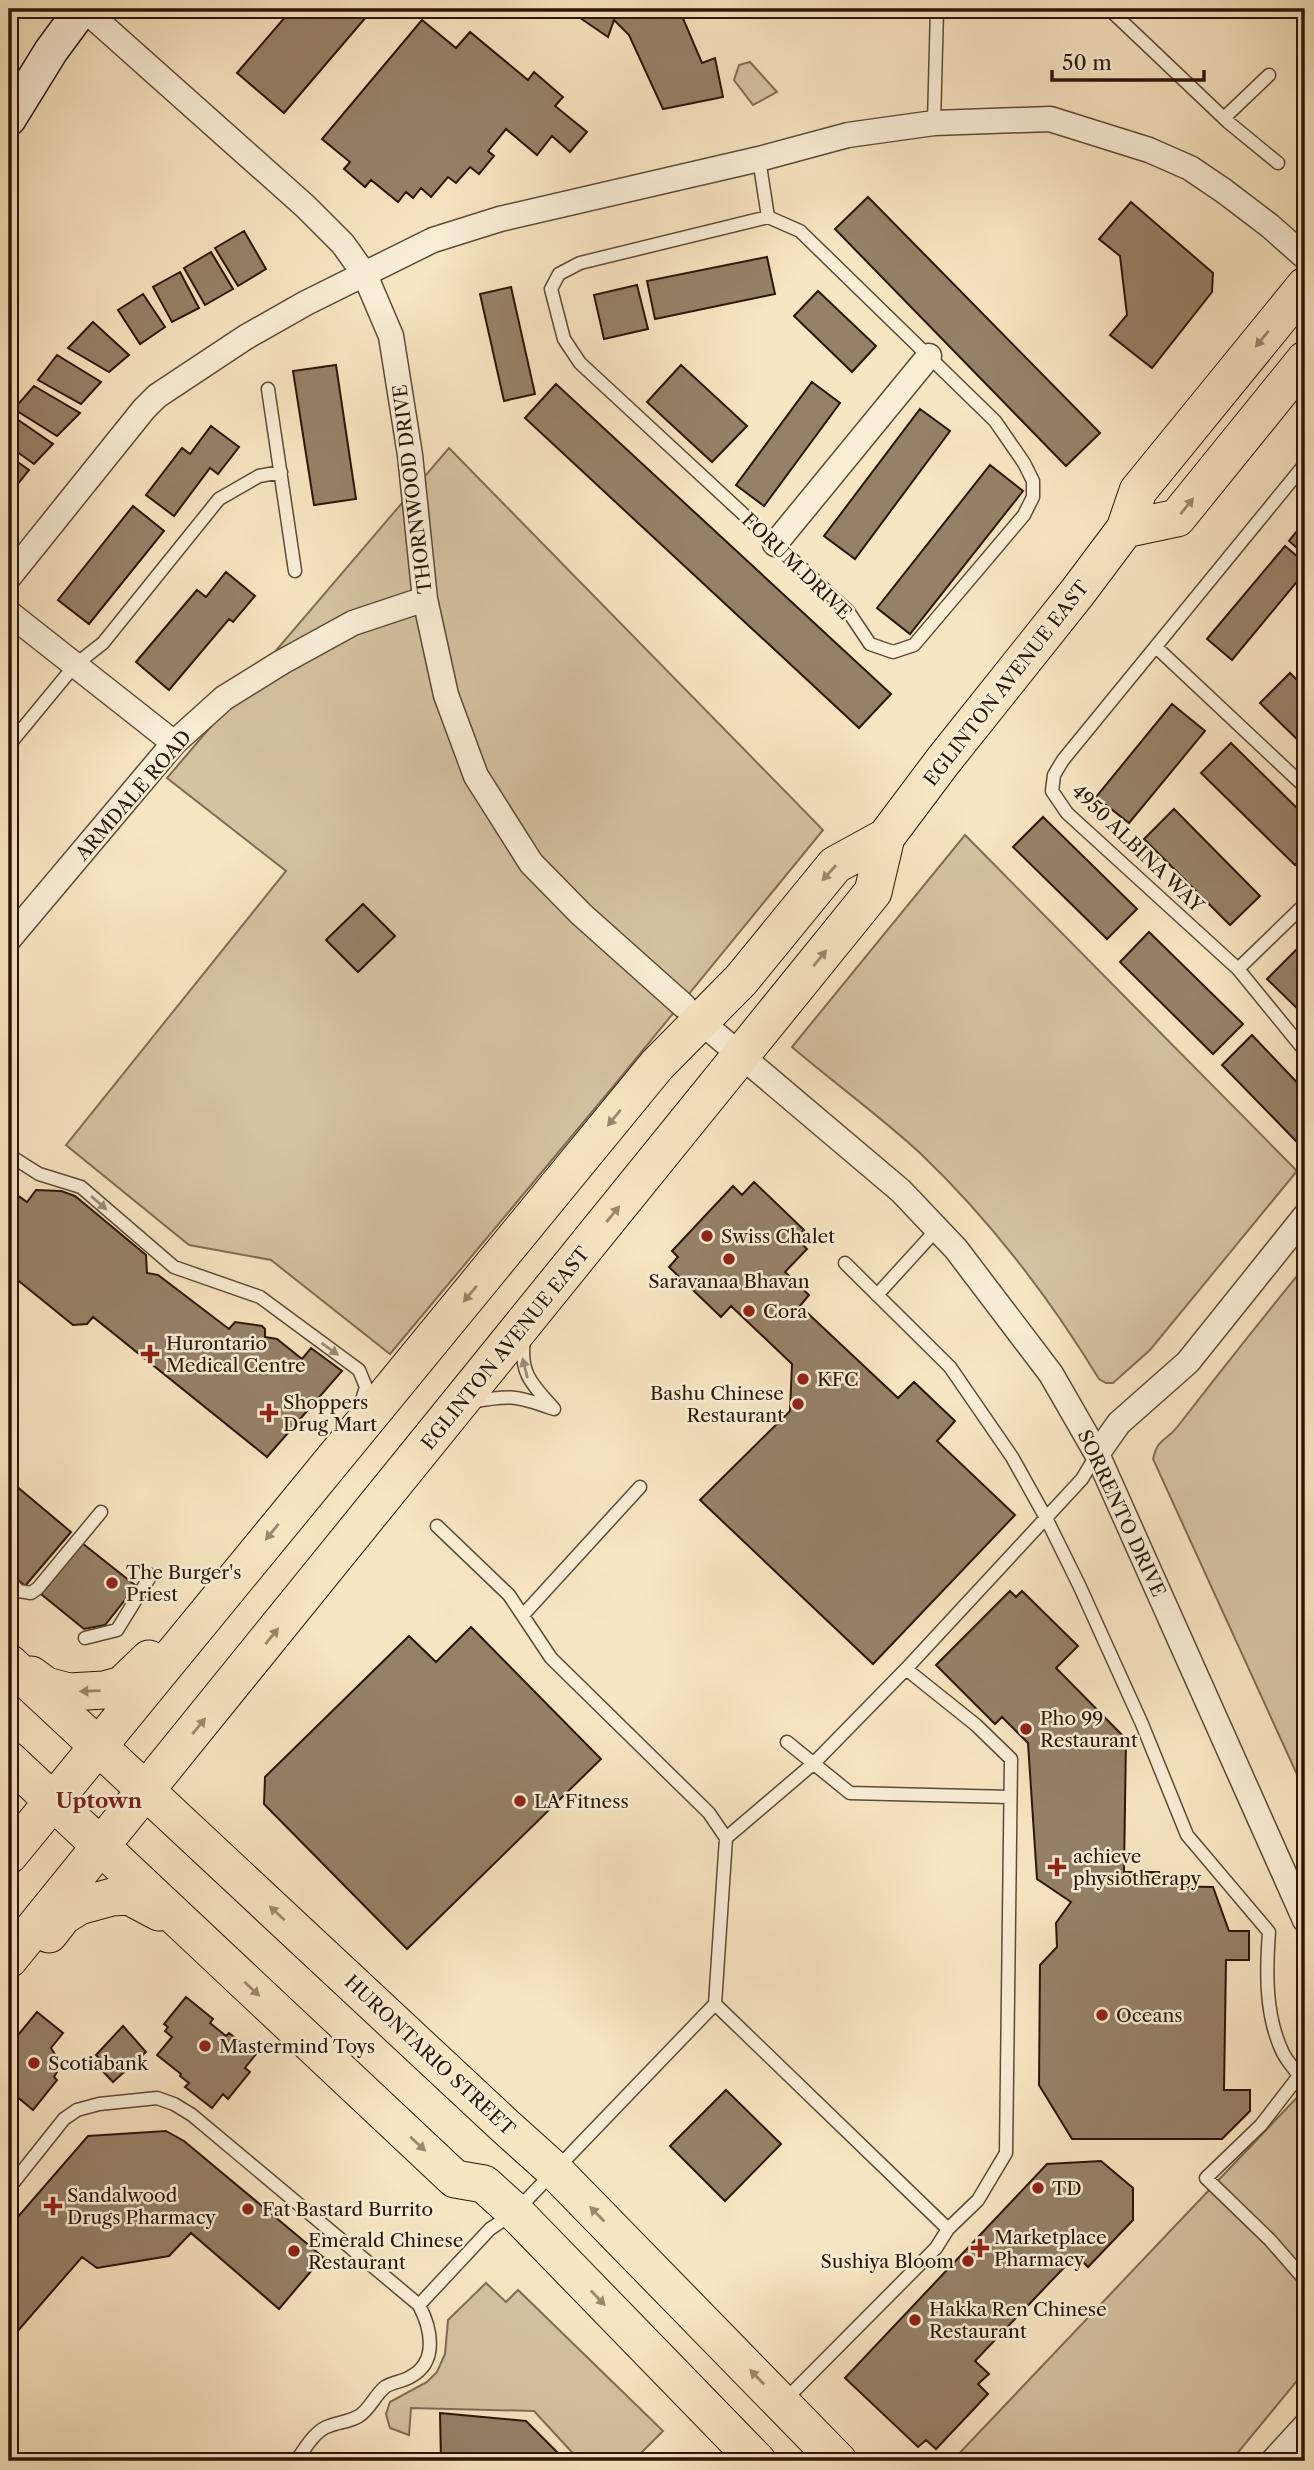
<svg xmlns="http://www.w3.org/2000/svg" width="1314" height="2470" font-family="'Libre Caslon Text',serif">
<rect width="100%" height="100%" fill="#f8e5c1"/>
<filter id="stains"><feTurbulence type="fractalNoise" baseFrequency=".00286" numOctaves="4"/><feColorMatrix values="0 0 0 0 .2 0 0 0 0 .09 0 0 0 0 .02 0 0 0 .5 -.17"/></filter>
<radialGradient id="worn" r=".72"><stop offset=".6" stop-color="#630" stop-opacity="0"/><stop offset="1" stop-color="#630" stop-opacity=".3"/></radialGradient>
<!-- green -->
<path fill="#d5c2a1" stroke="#806c54" stroke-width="2" d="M 750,62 L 777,92 L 753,105 L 734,80 L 739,65 Z
M 449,448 L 823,830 L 612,1088 L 390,1354 L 271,1260 L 189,1245 L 66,1145 L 286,871 L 167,778 Z
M 965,835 L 1297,1171 L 1150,1350 L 1113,1383 L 1106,1383 L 1099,1379 C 1049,1297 989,1219 920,1153 C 880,1116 834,1083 792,1047 Z
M 1305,1266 L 1305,1792 L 1153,1459 C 1158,1437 1166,1442 1178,1426 C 1220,1372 1262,1319 1305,1266 Z
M 1305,2089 L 1305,2371 L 1231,2461 L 952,2461 Z
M 486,2283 L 506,2302 L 518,2290 L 663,2431 L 633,2461 L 580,2461 L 534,2411 L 411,2408 L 409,2435 L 390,2428 L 386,2414 L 390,2402 L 427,2382 L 437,2372 L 445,2354 L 448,2320 Z"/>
<!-- building -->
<path fill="#968168" stroke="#2c1507" stroke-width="2" d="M 292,9 L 373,9 L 284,113 L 237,73 Z
M 567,9 L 679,9 L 702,63 L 715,58 L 723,97 L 663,109 L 629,35 L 614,20 L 608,37 Z
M 422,20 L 456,48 L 470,32 L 528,80 L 534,72 L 563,97 L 555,106 L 587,132 L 570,152 L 552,136 L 537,155 L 506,129 L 488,151 L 494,156 L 479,174 L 470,167 L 456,183 L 448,177 L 431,197 L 421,188 L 413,198 L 406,192 L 398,202 L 371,180 L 365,187 L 344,169 L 350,162 L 322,139 Z
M 868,197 L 1100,433 L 1066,466 L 835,229 Z
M 1131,202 L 1213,273 L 1212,292 L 1152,368 L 1110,335 L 1127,315 L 1120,256 L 1099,239 Z
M 244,231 L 266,269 L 238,286 L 215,248 Z
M 211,252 L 233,289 L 205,305 L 184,268 Z
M 767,257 L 775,294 L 655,319 L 647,281 Z
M 180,272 L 199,308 L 172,322 L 153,287 Z
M 637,285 L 648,329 L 604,339 L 594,295 Z
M 511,287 L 535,394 L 504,401 L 480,294 Z
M 818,291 L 876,346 L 852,372 L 794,316 Z
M 143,294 L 165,327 L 140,344 L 118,310 Z
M 93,322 L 129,355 L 109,372 L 68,348 Z
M 57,355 L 101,382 L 81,404 L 38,380 Z
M 336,365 L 356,499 L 314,505 L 293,371 Z
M 681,365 L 747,426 L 712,462 L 647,402 Z
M 812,382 L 840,403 L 764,506 L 736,485 Z
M 556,384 L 891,694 L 859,728 L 525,418 Z
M 34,386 L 80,413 L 57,436 L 14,409 Z
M 920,409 L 950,431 L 855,559 L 824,536 Z
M 11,415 L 53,444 L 34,464 L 9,446 Z
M 211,426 L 239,447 L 218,474 L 210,468 L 174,516 L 146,495 L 182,448 L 190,454 Z
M 9,456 L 29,470 L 9,495 Z
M 990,465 L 1023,491 L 910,634 L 877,608 Z
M 133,506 L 164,531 L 89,624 L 58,600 Z
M 1305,521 L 1305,555 L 1289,541 Z
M 1285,546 L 1305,563 L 1305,572 L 1232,660 L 1207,639 Z
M 226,572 L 255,596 L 233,622 L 229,619 L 169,690 L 136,662 L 197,590 L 206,597 Z
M 1290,673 L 1305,688 L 1305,747 L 1260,703 Z
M 1172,704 L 1205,731 L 1129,823 L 1096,797 Z
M 1231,743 L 1305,816 L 1305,855 L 1295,865 L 1201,773 Z
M 1174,809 L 1260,896 L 1230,925 L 1144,839 Z
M 1043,817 L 1137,909 L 1107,939 L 1013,847 Z
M 363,904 L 395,936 L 358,972 L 326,940 Z
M 1149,932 L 1243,1024 L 1213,1054 L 1120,962 Z
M 1297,949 L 1305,957 L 1305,1016 L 1267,979 Z
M 1252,1035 L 1305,1091 L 1305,1133 L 1296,1141 L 1222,1065 Z
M 754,1182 L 804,1230 L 796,1238 L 807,1249 L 785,1272 L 809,1295 L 800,1306 L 898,1398 L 914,1382 L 955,1421 L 937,1441 L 1015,1515 L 873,1664 L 700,1500 L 790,1411 L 792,1364 L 731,1306 L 721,1317 L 669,1267 L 678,1257 L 672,1251 L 733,1186 L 742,1195 Z
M 9,1189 L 27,1202 L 36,1190 L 61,1191 L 75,1196 L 146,1255 L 147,1273 L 158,1275 L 229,1329 L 235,1322 L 262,1326 L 265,1329 L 265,1337 L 277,1339 L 302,1359 L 311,1348 L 342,1371 L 267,1457 L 93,1317 L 87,1324 L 73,1325 L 9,1273 Z
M 9,1480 L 71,1532 L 25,1586 L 9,1572 Z
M 82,1543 L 136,1586 L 105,1625 L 84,1629 L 41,1594 Z
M 1010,1591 L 1016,1597 L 1022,1591 L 1078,1646 L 1056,1668 L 1126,1739 L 1124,1872 L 1159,1872 L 1159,1886 L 1213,1887 L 1229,1931 L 1249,1931 L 1249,1960 L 1226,1960 L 1224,2090 L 1250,2090 L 1250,2111 L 1222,2139 L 1072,2139 L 1039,2085 L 1040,1965 L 1057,1947 L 1056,1923 L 1071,1902 L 1037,1879 L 1028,1743 L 1002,1717 L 995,1724 L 936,1665 Z
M 471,1627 L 601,1759 L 407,1949 L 264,1804 L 265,1777 L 409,1636 L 436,1662 Z
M 186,1997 L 213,2019 L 210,2023 L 226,2036 L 229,2033 L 256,2054 L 245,2068 L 250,2072 L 228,2099 L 223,2094 L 212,2108 L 185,2087 L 189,2083 L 180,2076 L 181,2074 L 157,2055 L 172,2037 L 165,2031 L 168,2027 L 164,2024 Z
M 37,2012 L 63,2033 L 51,2048 L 58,2059 L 57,2072 L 54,2077 L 57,2080 L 33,2110 L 9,2090 L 9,2046 Z
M 123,2026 L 146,2052 L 113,2082 L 96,2064 L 101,2060 L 96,2055 Z
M 726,2090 L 781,2144 L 725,2201 L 670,2146 Z
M 166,2131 L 184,2141 L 323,2257 L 279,2309 L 191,2233 L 169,2256 L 97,2268 L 82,2257 L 9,2341 L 9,2227 L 88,2136 Z
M 1101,2161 L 1133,2188 L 1133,2220 L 1088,2267 L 1076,2255 L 975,2361 L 989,2374 L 978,2384 L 988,2394 L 936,2449 L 926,2440 L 918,2447 L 845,2378 L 1047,2164 Z
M 440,2413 L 526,2421 L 566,2461 L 441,2461 Z"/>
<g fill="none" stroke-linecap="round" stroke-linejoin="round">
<defs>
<path id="lane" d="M 1109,9 L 1228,122 L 1278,163
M 1224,118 L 1269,75
M 934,123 L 937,9
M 759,159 L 768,217 L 800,231 L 995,421 L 1024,463 L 1033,481 L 1033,497 L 1024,515 L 914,645 L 893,652 L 870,644 L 848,611 L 580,363 L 564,339 L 551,289 L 559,274 L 580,263 L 768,217
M 268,389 L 295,571
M 1305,464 L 1063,760 L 1054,775 L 1052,791 L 1067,813 L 1238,969 L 1305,1051
M 1157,648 L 1305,787
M 9,745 L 75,665 L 103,643 L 219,499 L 259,476 L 281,472
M 1238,969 L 1305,904
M 9,1155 L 39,1174 L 81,1187 L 174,1267 L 260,1297 L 359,1370 L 366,1387 L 359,1410
M 845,1263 L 950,1367 L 1012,1457 L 1046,1518 L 1080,1587 L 1142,1724 L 1187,1835 L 1269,1932 C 1266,1972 1265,2016 1283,2053 C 1287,2061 1294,2068 1299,2076
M 877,1295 L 938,1228
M 524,1340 C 519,1374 533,1385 554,1409
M 470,1402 C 508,1395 515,1395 551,1408
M 437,1526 L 509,1595 L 551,1658 L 709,1813 L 726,1838
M 9,1581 L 19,1591 L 31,1593 L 38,1588 L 101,1512
M 523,1615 L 640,1487
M 85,1638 L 117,1630 L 151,1575
M 787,1742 L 850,1793 L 1010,1797
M 715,2004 L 948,2229
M 1305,2068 L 1261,2125 L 1206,2178 L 1270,2240 L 1305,2280
M 9,2188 L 64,2119 L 77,2110 L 99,2104 L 157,2098 L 174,2104 L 192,2115 L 419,2305 C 431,2328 439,2362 410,2377 C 402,2382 392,2382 385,2387 C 375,2395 370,2409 359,2416 C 349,2422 339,2422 329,2426 C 314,2431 305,2449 296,2461
M 419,2305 L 490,2229 L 515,2212 L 715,2004 L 726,1838 L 814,1763 L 906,1669 L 1082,1479 L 1097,1454
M 785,2400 L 936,2248 L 948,2229 L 978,2200 L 1006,2153 L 1011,1759 L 976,1725 L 906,1669"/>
<path id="street" d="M 84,9 L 305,206 L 343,244 L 365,275 L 391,336 L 410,455 L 425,599 L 446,695 L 476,776 L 531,863 L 581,914 L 684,1006
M 775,544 L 929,356
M 9,577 L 144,409 L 157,396 L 246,337 L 306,303 L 433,240 L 500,219 L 759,159 L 848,135 L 934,123 L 1050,119 L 1149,150 L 1190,168 L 1224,191 L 1270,226 L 1305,257
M 9,613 L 174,743
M 9,939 L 174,743 L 224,698 L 282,662 L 353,623 L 425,599
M 700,1021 L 901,1191 L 956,1249 L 1051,1374 L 1097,1454 L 1305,1920
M 1097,1454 L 1119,1423 L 1188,1362 L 1305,1216
M 1273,2461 L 1305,2426"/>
<path id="secondary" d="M 9,119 L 51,51 L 82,9"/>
<path id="primary" d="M 1125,529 L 1177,518 L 1305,360
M 9,1663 L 505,2126 L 554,2170 L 838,2461
M 31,1675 L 46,1686 L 69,1692 L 104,1690 L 122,1685 L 149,1659
M 9,1760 L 455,2179 L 484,2184 L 515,2212 L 757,2461
M 9,1855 L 657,1065 L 741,980 L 835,865 L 886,837 L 943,761 L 1077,593 L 1125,529 L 1138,491 L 1305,286
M 49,1934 L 63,1916 L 79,1906 L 112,1897 L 129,1896 L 159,1912
M 9,1959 L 873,892 L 886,837"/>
</defs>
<!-- lane casing -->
<use href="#lane" stroke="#5f4936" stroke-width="15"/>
<!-- street casing -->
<use href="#street" stroke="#5f4936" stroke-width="27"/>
<!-- secondary casing -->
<use href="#secondary" stroke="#2c1507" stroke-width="36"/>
<!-- primary casing -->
<use href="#primary" stroke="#2c1507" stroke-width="39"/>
<!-- lane -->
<use href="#lane" stroke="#faeed7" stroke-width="12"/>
<!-- street -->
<use href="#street" stroke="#faeed7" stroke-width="24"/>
<!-- secondary -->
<use href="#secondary" stroke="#faeed7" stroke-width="33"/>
<!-- primary -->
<use href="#primary" stroke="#f8e5c1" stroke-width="37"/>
</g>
<!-- one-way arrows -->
<defs><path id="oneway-solid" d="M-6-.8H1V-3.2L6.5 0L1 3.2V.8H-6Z" transform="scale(1.75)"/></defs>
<g fill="#9c876d">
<use href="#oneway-solid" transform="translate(1262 339) rotate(129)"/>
<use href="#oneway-solid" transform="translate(1187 506) rotate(-51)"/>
<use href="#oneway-solid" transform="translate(829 873) rotate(132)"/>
<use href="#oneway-solid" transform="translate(820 958) rotate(-51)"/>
<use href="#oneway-solid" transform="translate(614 1118) rotate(129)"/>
<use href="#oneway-solid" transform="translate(613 1214) rotate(-51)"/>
<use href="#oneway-solid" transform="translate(470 1294) rotate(130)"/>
<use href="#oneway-solid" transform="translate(272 1532) rotate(129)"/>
<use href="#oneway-solid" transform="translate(272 1636) rotate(-51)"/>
<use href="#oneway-solid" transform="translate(90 1691) rotate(178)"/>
<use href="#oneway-solid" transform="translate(199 1726) rotate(-51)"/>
<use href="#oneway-solid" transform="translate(277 1913) rotate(-137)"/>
<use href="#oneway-solid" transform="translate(252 1989) rotate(43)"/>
<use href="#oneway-solid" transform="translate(418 2144) rotate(43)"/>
<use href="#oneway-solid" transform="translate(597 2214) rotate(-134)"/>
<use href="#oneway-solid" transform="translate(598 2298) rotate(46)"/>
<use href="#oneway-solid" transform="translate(757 2377) rotate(-134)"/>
</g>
<g fill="#9d8c79">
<use href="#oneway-solid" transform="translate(99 1203) rotate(41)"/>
<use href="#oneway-solid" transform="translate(330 1349) rotate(36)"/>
<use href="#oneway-solid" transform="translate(525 1368) rotate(-104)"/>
</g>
<!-- markers -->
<g fill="#8f2418" stroke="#faeed7" stroke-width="2.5">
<circle cx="707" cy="1236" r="7"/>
<circle cx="729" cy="1259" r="7"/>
<circle cx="749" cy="1311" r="7"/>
<path d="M146.5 1343.5h7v7h7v7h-7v7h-7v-7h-7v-7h7z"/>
<circle cx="803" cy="1379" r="7"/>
<circle cx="798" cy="1404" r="7"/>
<path d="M265.5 1402.5h7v7h7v7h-7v7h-7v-7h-7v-7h7z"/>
<circle cx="112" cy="1583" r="7"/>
<circle cx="1026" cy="1729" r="7"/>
<circle cx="520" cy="1801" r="7"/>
<path d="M1053.5 1856.5h7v7h7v7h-7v7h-7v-7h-7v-7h7z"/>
<circle cx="1102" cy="2015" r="7"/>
<circle cx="205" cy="2046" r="7"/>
<circle cx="34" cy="2063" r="7"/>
<circle cx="1038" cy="2188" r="7"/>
<path d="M49.5 2195.5h7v7h7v7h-7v7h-7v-7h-7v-7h7z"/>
<circle cx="248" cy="2209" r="7"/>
<path d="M976.5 2237.5h7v7h7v7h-7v7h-7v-7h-7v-7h7z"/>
<circle cx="294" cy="2251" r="7"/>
<circle cx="968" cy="2261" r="7"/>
<circle cx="915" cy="2320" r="7"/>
</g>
<g text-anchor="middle" stroke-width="5" stroke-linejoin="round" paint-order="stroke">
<!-- street labels -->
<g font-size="19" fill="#2c1507" stroke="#faeed7">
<text transform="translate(412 489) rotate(-97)" y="7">THORNWOOD DRIVE</text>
<text transform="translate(797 566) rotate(44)" y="7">FORUM DRIVE</text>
<text transform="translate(1006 683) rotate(-52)" y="7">EGLINTON AVENUE EAST</text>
<text transform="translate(133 795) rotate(-49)" y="7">ARMDALE ROAD</text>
<text transform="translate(1138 848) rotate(44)" y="7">4950 ALBINA WAY</text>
<text transform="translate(505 1348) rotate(-51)" y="7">EGLINTON AVENUE EAST</text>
<text transform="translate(1122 1513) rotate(65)" y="7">SORRENTO DRIVE</text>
<text transform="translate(430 2055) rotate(43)" y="7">HURONTARIO STREET</text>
</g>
<!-- poi labels -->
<g font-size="19" fill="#2c1507" stroke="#faeed7" text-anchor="start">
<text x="721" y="1243">Swiss Chalet</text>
<text x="729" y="1288" text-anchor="middle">Saravanaa Bhavan</text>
<text x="763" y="1318">Cora</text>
<text x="166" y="1350">Hurontario<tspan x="166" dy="22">Medical Centre</tspan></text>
<text x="817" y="1386">KFC</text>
<text x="784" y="1400" text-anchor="end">Bashu Chinese<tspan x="784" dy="22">Restaurant</tspan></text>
<text x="283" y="1409">Shoppers<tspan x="283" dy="22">Drug Mart</tspan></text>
<text x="126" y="1579">The Burger's<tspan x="126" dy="22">Priest</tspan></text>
<text x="1040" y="1725">Pho 99<tspan x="1040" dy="22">Restaurant</tspan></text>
<text x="534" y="1808">LA Fitness</text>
<text x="1073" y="1863">achieve<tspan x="1073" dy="22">physiotherapy</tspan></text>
<text x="1116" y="2022">Oceans</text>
<text x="219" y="2053">Mastermind Toys</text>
<text x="48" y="2070">Scotiabank</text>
<text x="1052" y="2195">TD</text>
<text x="67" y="2202">Sandalwood<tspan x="67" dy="22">Drugs Pharmacy</tspan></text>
<text x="262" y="2216">Fat Bastard Burrito</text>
<text x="994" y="2244">Marketplace<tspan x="994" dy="22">Pharmacy</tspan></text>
<text x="308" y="2247">Emerald Chinese<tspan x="308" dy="22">Restaurant</tspan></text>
<text x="954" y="2268" text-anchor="end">Sushiya Bloom</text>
<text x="929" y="2316">Hakka Ren Chinese<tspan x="929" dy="22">Restaurant</tspan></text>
</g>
<!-- neighbourhood labels -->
<g font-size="21" font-weight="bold" fill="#7a1f14" stroke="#faeed7">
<text x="99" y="1808">Uptown</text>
</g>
</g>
<!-- margin -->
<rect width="1314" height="2470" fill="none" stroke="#f8e5c1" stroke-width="35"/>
<rect x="10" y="10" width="1293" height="2449" fill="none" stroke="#2c1507" stroke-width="3.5"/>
<rect x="18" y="18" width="1279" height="2435" fill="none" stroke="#2c1507" stroke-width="2"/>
<!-- scale -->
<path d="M1052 70v10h152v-10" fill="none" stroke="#2c1507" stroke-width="3.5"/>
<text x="1062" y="70" font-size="21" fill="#2c1507" stroke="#faeed7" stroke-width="5" paint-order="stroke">50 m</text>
<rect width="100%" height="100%" filter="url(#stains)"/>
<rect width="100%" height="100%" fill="url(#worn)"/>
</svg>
